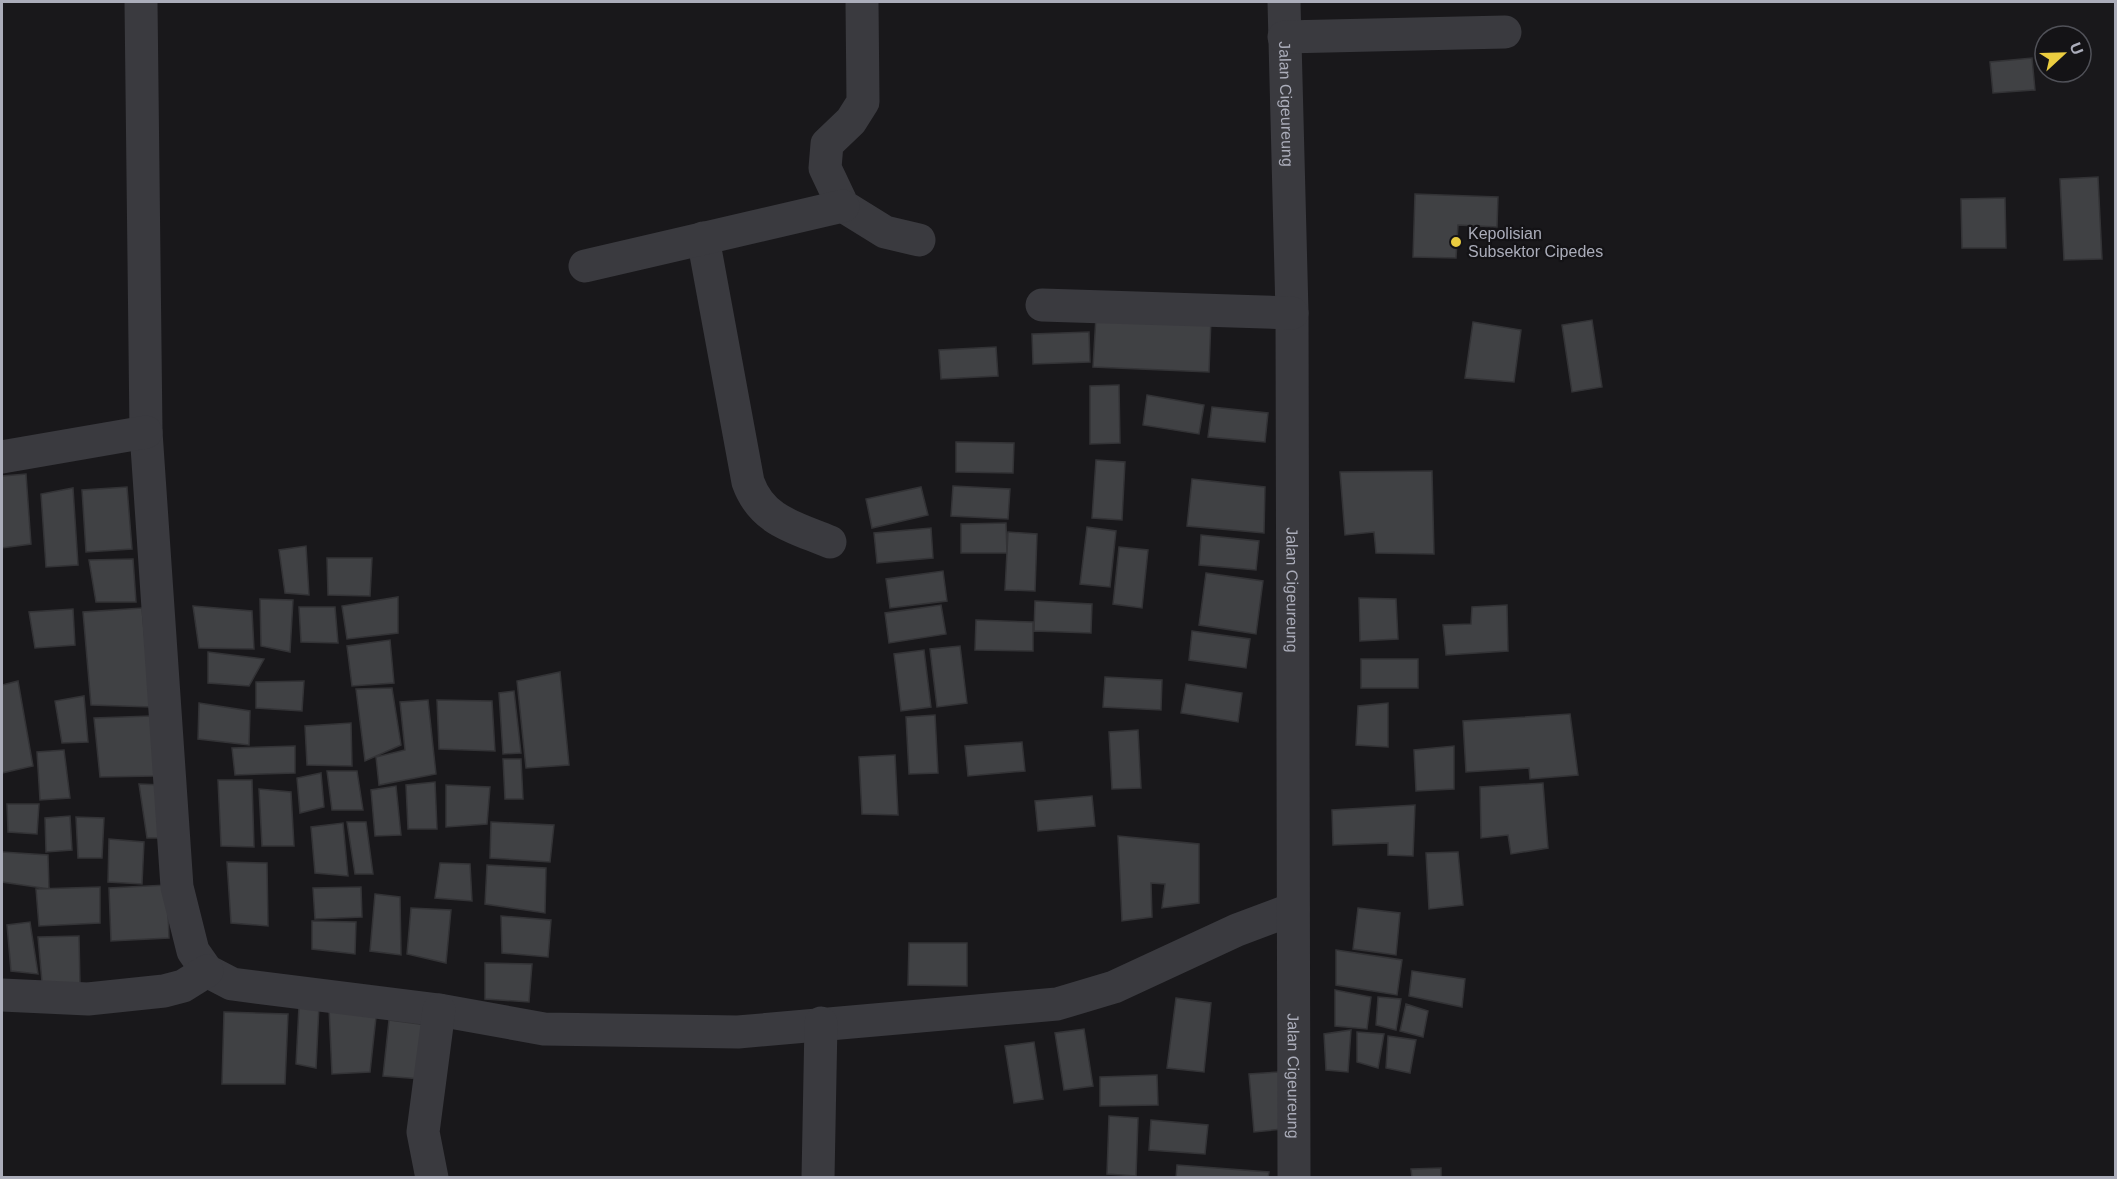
<svg xmlns="http://www.w3.org/2000/svg" width="2117" height="1179" font-family="Helvetica,sans-serif">
<rect width="100%" height="100%" fill="#19181b"/>
<!-- building -->
<path fill="#404144" stroke="#333336" stroke-width="1.5" d="M 2032,58 L 2035,90 L 1993,93 L 1990,62 Z
M 2098,177 L 2102,259 L 2064,260 L 2060,179 Z
M 1415,194 L 1498,197 L 1497,227 L 1458,225 L 1456,258 L 1413,257 Z
M 2005,198 L 2006,248 L 1962,248 L 1961,199 Z
M 1096,316 L 1211,318 L 1209,372 L 1093,367 Z
M 1592,320 L 1602,387 L 1572,392 L 1562,325 Z
M 1473,322 L 1521,330 L 1514,382 L 1465,378 Z
M 1089,332 L 1090,362 L 1033,364 L 1032,334 Z
M 996,347 L 998,376 L 941,379 L 939,350 Z
M 1119,385 L 1120,443 L 1090,444 L 1090,386 Z
M 1147,395 L 1204,405 L 1199,434 L 1143,425 Z
M 1212,407 L 1268,413 L 1265,442 L 1208,437 Z
M 956,442 L 1014,443 L 1013,473 L 956,472 Z
M 1096,460 L 1125,462 L 1122,520 L 1092,518 Z
M 1432,471 L 1434,554 L 1376,553 L 1374,532 L 1345,535 L 1340,472 Z
M 26,474 L 31,544 L 2,548 L 2,476 Z
M 1192,479 L 1265,487 L 1264,533 L 1187,526 Z
M 953,486 L 1010,489 L 1008,519 L 951,516 Z
M 127,487 L 132,549 L 86,552 L 82,490 Z
M 921,487 L 928,515 L 872,528 L 866,499 Z
M 73,488 L 78,565 L 46,567 L 41,494 Z
M 1006,523 L 1007,553 L 961,553 L 961,524 Z
M 1087,527 L 1116,531 L 1110,587 L 1080,584 Z
M 931,528 L 933,558 L 877,563 L 874,533 Z
M 1008,532 L 1037,534 L 1035,591 L 1005,590 Z
M 1201,535 L 1259,541 L 1256,570 L 1199,565 Z
M 306,546 L 309,595 L 285,593 L 279,550 Z
M 1119,547 L 1148,550 L 1142,608 L 1113,604 Z
M 327,558 L 372,558 L 370,596 L 328,595 Z
M 133,559 L 136,602 L 96,602 L 89,560 Z
M 943,571 L 947,601 L 890,608 L 886,579 Z
M 1206,573 L 1263,581 L 1256,634 L 1199,625 Z
M 398,597 L 398,633 L 347,639 L 342,606 Z
M 1359,598 L 1396,599 L 1398,639 L 1360,641 Z
M 260,599 L 293,600 L 290,652 L 261,646 Z
M 1035,601 L 1092,604 L 1091,633 L 1034,631 Z
M 941,605 L 946,634 L 889,643 L 885,613 Z
M 1507,605 L 1508,651 L 1446,655 L 1443,625 L 1471,624 L 1472,607 Z
M 193,606 L 252,611 L 254,649 L 199,648 Z
M 299,607 L 335,607 L 338,643 L 301,642 Z
M 142,608 L 151,707 L 91,705 L 83,612 Z
M 73,609 L 75,645 L 35,648 L 29,612 Z
M 976,620 L 1033,622 L 1033,651 L 975,650 Z
M 1192,631 L 1250,639 L 1246,668 L 1189,660 Z
M 390,640 L 394,683 L 352,686 L 347,646 Z
M 960,646 L 967,703 L 937,707 L 930,649 Z
M 924,650 L 931,707 L 901,711 L 894,654 Z
M 208,652 L 264,659 L 249,686 L 208,683 Z
M 1361,659 L 1418,659 L 1418,688 L 1361,688 Z
M 560,672 L 569,765 L 526,768 L 517,681 Z
M 1105,677 L 1162,680 L 1161,710 L 1103,707 Z
M 18,681 L 33,766 L 2,773 L 2,685 Z
M 304,681 L 302,711 L 256,708 L 256,682 Z
M 1186,684 L 1242,693 L 1238,722 L 1181,713 Z
M 392,688 L 401,745 L 365,761 L 356,689 Z
M 514,691 L 521,753 L 503,754 L 499,693 Z
M 84,696 L 88,742 L 62,743 L 55,701 Z
M 428,700 L 436,774 L 379,785 L 376,757 L 405,750 L 400,702 Z
M 437,700 L 492,701 L 495,751 L 439,749 Z
M 199,703 L 250,711 L 249,745 L 198,739 Z
M 1388,703 L 1388,747 L 1356,745 L 1358,706 Z
M 1570,714 L 1578,775 L 1530,779 L 1529,768 L 1466,772 L 1463,721 Z
M 935,715 L 938,773 L 909,774 L 906,717 Z
M 151,716 L 155,776 L 100,777 L 94,718 Z
M 351,723 L 352,766 L 307,765 L 305,726 Z
M 1138,730 L 1141,788 L 1112,789 L 1109,732 Z
M 1022,742 L 1025,771 L 968,776 L 965,746 Z
M 295,746 L 295,773 L 235,775 L 232,748 Z
M 1454,746 L 1454,789 L 1416,791 L 1414,750 Z
M 64,750 L 70,798 L 40,800 L 37,752 Z
M 895,755 L 898,815 L 862,814 L 859,757 Z
M 503,759 L 521,759 L 523,799 L 505,799 Z
M 327,771 L 357,771 L 363,810 L 332,810 Z
M 321,773 L 324,807 L 300,813 L 297,778 Z
M 218,780 L 252,780 L 254,847 L 221,846 Z
M 435,782 L 437,829 L 408,829 L 406,785 Z
M 1543,783 L 1548,848 L 1511,854 L 1508,835 L 1481,838 L 1480,787 Z
M 139,784 L 163,785 L 169,838 L 147,838 Z
M 446,785 L 490,787 L 487,824 L 446,827 Z
M 396,786 L 401,835 L 375,836 L 371,790 Z
M 259,789 L 291,792 L 294,846 L 262,846 Z
M 1092,796 L 1095,826 L 1038,831 L 1035,801 Z
M 7,804 L 39,804 L 37,834 L 8,832 Z
M 1415,805 L 1413,856 L 1388,855 L 1388,843 L 1333,845 L 1332,810 Z
M 70,816 L 72,850 L 46,852 L 45,818 Z
M 76,817 L 104,818 L 102,858 L 78,858 Z
M 347,822 L 366,822 L 373,874 L 355,874 Z
M 491,822 L 554,825 L 550,862 L 490,858 Z
M 343,823 L 348,876 L 315,873 L 311,827 Z
M 1118,836 L 1199,844 L 1199,903 L 1162,908 L 1165,884 L 1151,883 L 1152,917 L 1122,921 Z
M 109,839 L 144,842 L 142,884 L 108,882 Z
M 2,852 L 48,855 L 49,889 L 2,882 Z
M 1458,852 L 1463,905 L 1429,909 L 1426,853 Z
M 227,862 L 267,863 L 268,926 L 231,923 Z
M 440,863 L 470,864 L 472,901 L 435,898 Z
M 487,865 L 546,868 L 545,913 L 485,904 Z
M 167,885 L 169,938 L 111,941 L 109,888 Z
M 100,887 L 100,923 L 39,926 L 36,889 Z
M 361,887 L 362,917 L 315,919 L 313,888 Z
M 375,894 L 400,897 L 401,955 L 370,951 Z
M 411,908 L 451,910 L 446,963 L 407,954 Z
M 1358,908 L 1400,913 L 1396,955 L 1353,949 Z
M 501,916 L 551,920 L 548,957 L 502,953 Z
M 312,921 L 356,922 L 355,954 L 312,949 Z
M 30,922 L 38,974 L 11,971 L 7,925 Z
M 79,936 L 80,984 L 42,982 L 38,937 Z
M 909,943 L 967,943 L 967,986 L 908,985 Z
M 1336,950 L 1402,960 L 1397,995 L 1336,985 Z
M 485,963 L 532,964 L 529,1002 L 485,999 Z
M 1412,971 L 1465,979 L 1462,1007 L 1409,996 Z
M 1335,990 L 1371,997 L 1367,1029 L 1335,1026 Z
M 1378,997 L 1401,999 L 1396,1030 L 1376,1025 Z
M 1176,998 L 1211,1003 L 1204,1072 L 1167,1068 Z
M 1406,1004 L 1428,1011 L 1423,1037 L 1400,1031 Z
M 299,1006 L 319,1006 L 316,1068 L 296,1064 Z
M 329,1008 L 377,1008 L 370,1072 L 332,1074 Z
M 224,1012 L 288,1014 L 285,1084 L 222,1084 Z
M 389,1020 L 427,1025 L 421,1079 L 383,1076 Z
M 1084,1029 L 1093,1086 L 1064,1090 L 1055,1033 Z
M 1351,1030 L 1348,1072 L 1326,1070 L 1324,1034 Z
M 1357,1032 L 1384,1034 L 1378,1068 L 1357,1062 Z
M 1388,1036 L 1416,1040 L 1410,1073 L 1386,1068 Z
M 1034,1042 L 1043,1099 L 1014,1103 L 1005,1046 Z
M 1279,1072 L 1283,1129 L 1254,1132 L 1249,1074 Z
M 1157,1075 L 1158,1105 L 1100,1106 L 1100,1077 Z
M 1109,1116 L 1138,1118 L 1136,1176 L 1107,1174 Z
M 1151,1120 L 1208,1125 L 1205,1154 L 1149,1150 Z
M 1177,1165 L 1269,1172 L 1268,1178 L 1176,1178 Z
M 1441,1168 L 1441,1178 L 1412,1178 L 1411,1169 Z"/>
<g fill="none" stroke-linecap="round" stroke-linejoin="round">
<!-- minor -->
<g stroke="#3a3a3f" stroke-width="33">
<path d="M 141,2 L 146,432 L 177,887 L 193,951 L 207,971 L 232,984 L 439,1010 L 544,1029 L 738,1032 L 1057,1004 L 1114,987 L 1237,930 L 1293,909"/>
<path d="M 862,2 L 863,102 L 851,121 L 827,144 L 825,168 L 843,206 L 885,232 L 919,240"/>
<path id="s1" d="M 1284,2 L 1292,313 L 1294,1178"/>
<path d="M 1284,37 L 1505,32"/>
<path d="M 703,238 L 748,482 C 762,521 794,527 830,542"/>
<path d="M 585,266 L 843,206"/>
<path d="M 1042,305 L 1292,313"/>
<path d="M 2,457 L 146,432"/>
<path d="M 2,995 L 88,999 L 164,991 L 183,986 L 207,971"/>
<path d="M 432,1178 L 423,1132 L 439,1010"/>
<path d="M 818,1178 L 821,1023"/>
</g>
</g>
<!-- markers -->
<circle fill="#ebcd40" stroke="#141316" stroke-width="2" cx="1456" cy="242" r="6"/>
<g text-anchor="middle" stroke-width="4.5" stroke-linejoin="round" paint-order="stroke">
<!-- street labels -->
<g font-size="16" fill="#abadba" stroke="#141316">
<text dy="6" stroke="none"><textPath href="#s1" startOffset="102">Jalan Cigeureung</textPath></text>
<text dy="6" stroke="none"><textPath href="#s1" startOffset="588">Jalan Cigeureung</textPath></text>
<text dy="6" stroke="none"><textPath href="#s1" startOffset="1074">Jalan Cigeureung</textPath></text>
</g>
<!-- poi labels -->
<g font-size="16" fill="#abadba" stroke="#141316" text-anchor="start">
<text x="1468" y="239">Kepolisian<tspan x="1468" dy="18">Subsektor Cipedes</tspan></text>
</g>
</g>
<!-- border -->
<rect width="2117" height="1179" fill="none" stroke="#abadba" stroke-width="6"/>
<!-- north arrow -->
<g transform="translate(2063 54) rotate(68)"><circle r="28" fill="#141316" stroke="#505158" stroke-width="1.5"/>
<path d="M0-4.5L10 22L0 15L-10 22Z" fill="#ebcd40"/>
<text y="-9" font-size="16" font-weight="bold" text-anchor="middle" fill="#abadba">U</text>
</g>
</svg>
